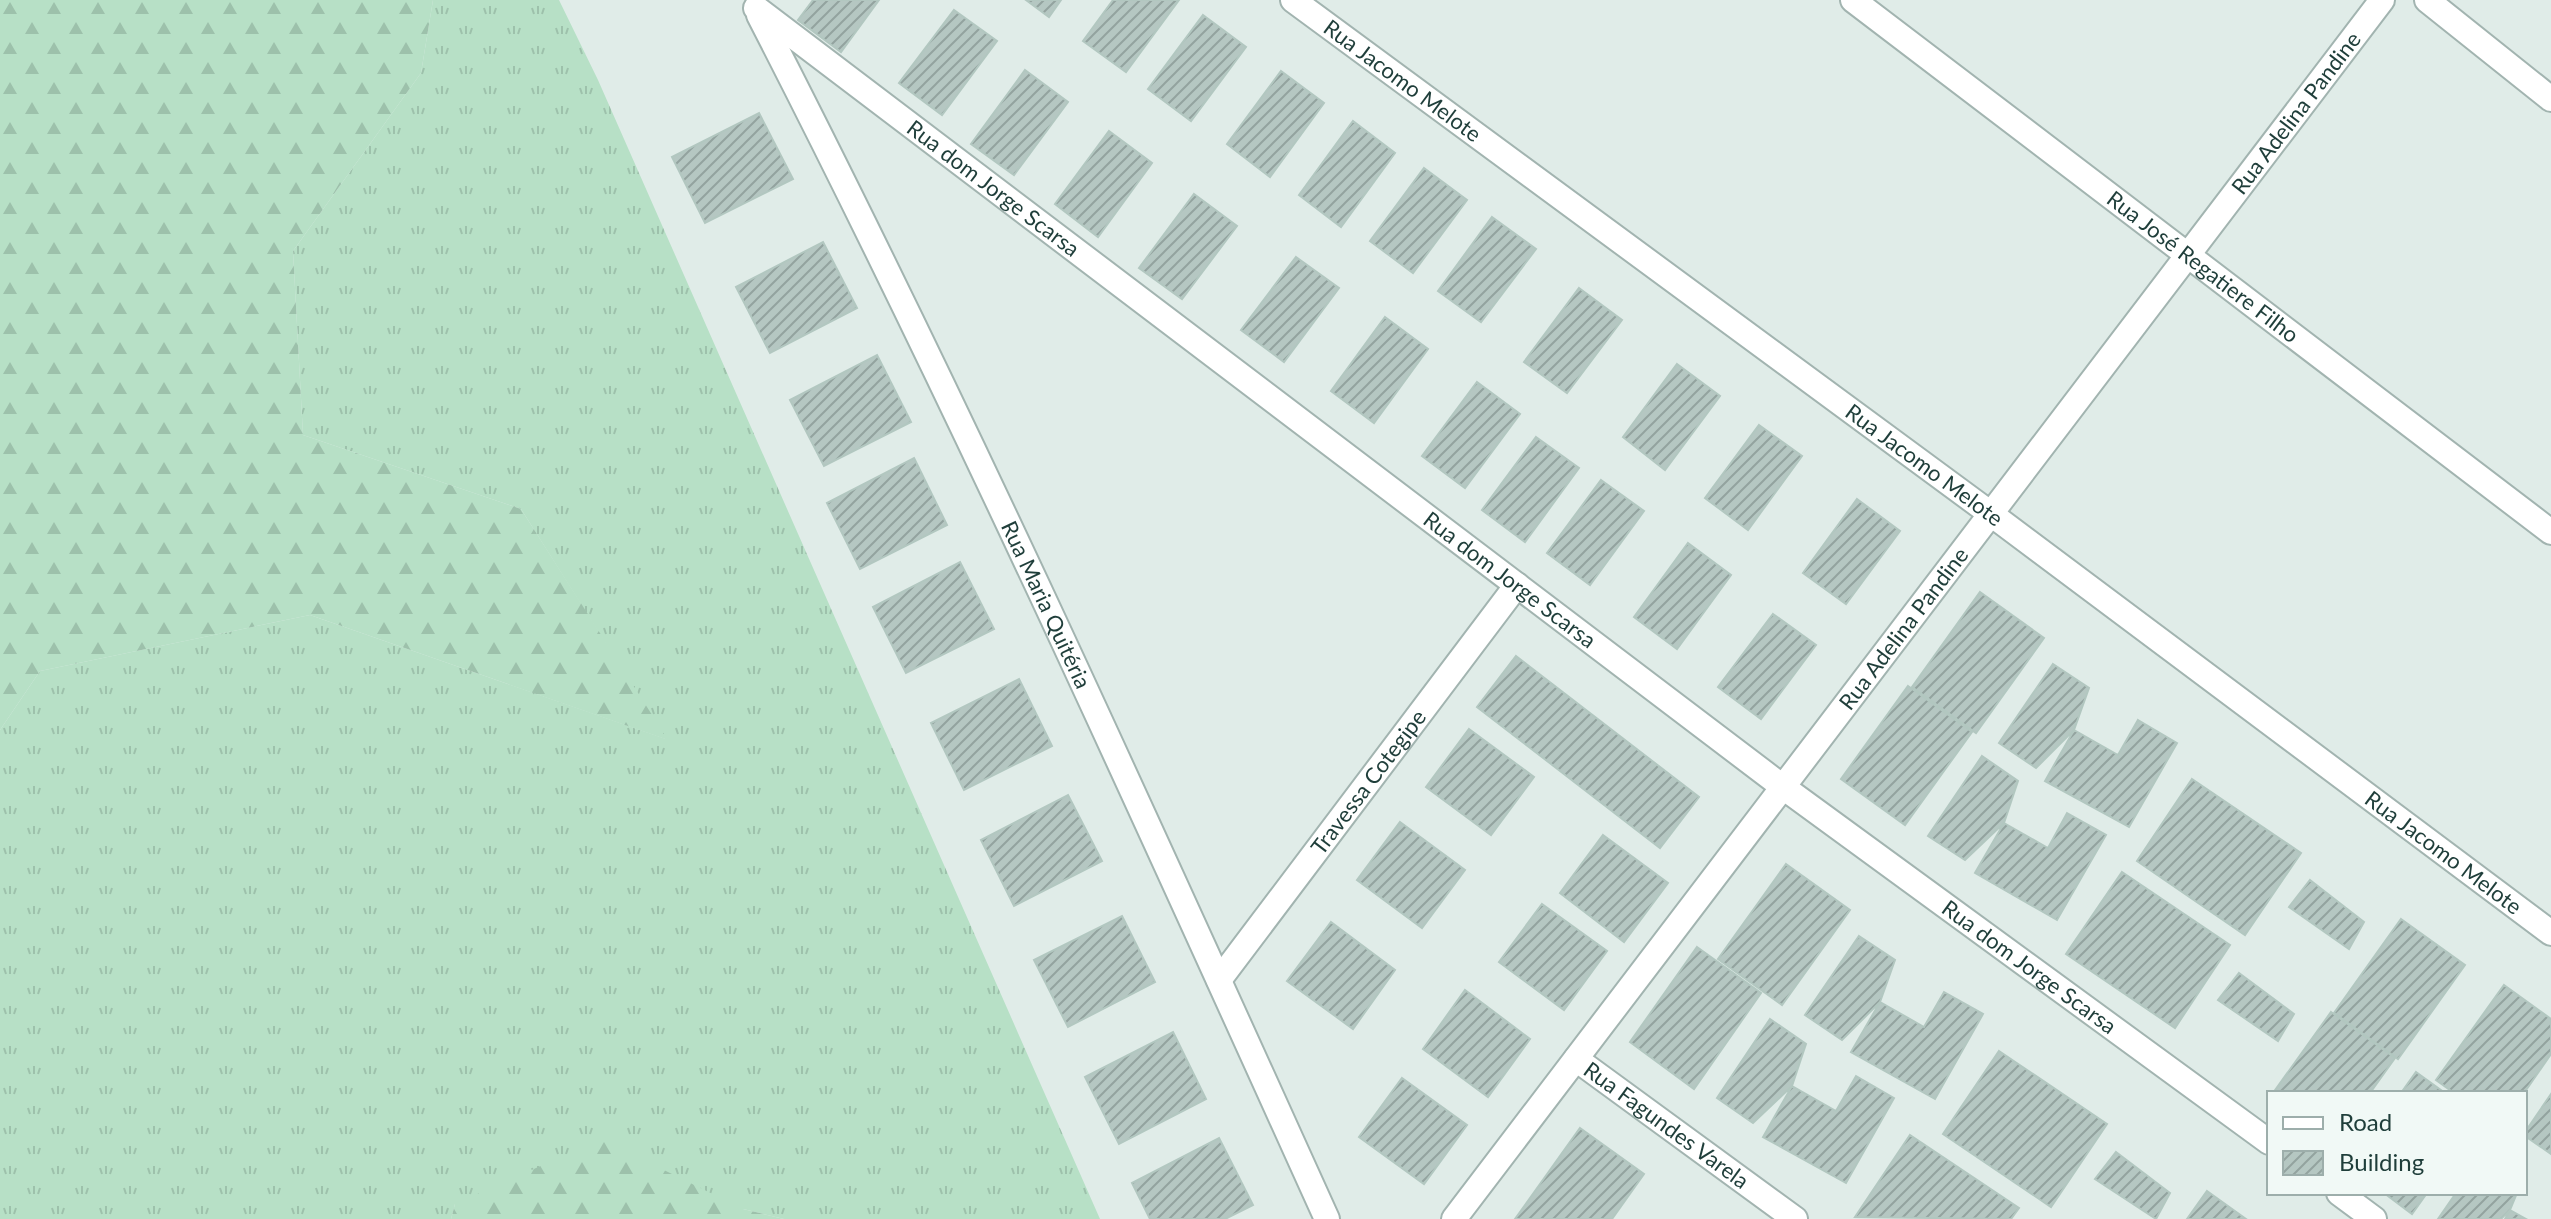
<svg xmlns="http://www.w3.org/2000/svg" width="2551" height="1219" font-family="Lato,sans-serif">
<defs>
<pattern id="grass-tufts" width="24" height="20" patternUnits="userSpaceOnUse" patternTransform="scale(2)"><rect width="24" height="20" fill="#b7e0c6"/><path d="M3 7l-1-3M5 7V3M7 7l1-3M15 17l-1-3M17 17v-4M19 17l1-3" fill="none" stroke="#9dc1ab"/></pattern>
<pattern id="forest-firs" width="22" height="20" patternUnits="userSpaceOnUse" patternTransform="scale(2)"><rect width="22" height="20" fill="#b7e0c6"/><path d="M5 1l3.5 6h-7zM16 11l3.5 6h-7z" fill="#9dc1ab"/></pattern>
<pattern id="building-hatch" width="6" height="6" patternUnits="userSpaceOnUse" patternTransform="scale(2)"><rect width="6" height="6" fill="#b5c7c2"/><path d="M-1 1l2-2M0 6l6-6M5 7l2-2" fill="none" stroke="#93a39f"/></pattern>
</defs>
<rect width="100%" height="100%" fill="#e0ece8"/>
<!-- grass -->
<path fill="url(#grass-tufts)" d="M 433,0 L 559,0 L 598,80 L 1100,1219 L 784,1219 L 743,1209 L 455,1204 L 451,1219 L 0,1219 L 0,730 L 40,671 L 310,615 L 666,739 L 521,509 L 303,435 L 293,251 L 421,73 Z"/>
<!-- forest -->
<path fill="url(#forest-firs)" d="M 0,0 L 433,0 L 421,73 L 293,251 L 303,435 L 521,509 L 668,740 L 310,615 L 40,671 L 0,730 Z
M 601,1139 L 743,1209 L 784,1219 L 451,1219 L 455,1204 Z"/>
<!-- building -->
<path fill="url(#building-hatch)" stroke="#b2c7c0" stroke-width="2" d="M 813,0 L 879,0 L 841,52 L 798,20 Z
M 1026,0 L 1061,0 L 1049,17 Z
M 1113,0 L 1179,0 L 1126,72 L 1083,41 Z
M 954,10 L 997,41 L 942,115 L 899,83 Z
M 1203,15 L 1246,47 L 1191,121 L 1148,89 Z
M 1025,70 L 1068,102 L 1014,175 L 971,144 Z
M 1281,71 L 1324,103 L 1270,177 L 1227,144 Z
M 759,113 L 793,179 L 705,223 L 672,157 Z
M 1353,121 L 1395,153 L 1341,227 L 1299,195 Z
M 1109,131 L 1152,163 L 1098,237 L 1055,204 Z
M 1424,168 L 1467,200 L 1413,273 L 1370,241 Z
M 1194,194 L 1237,226 L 1182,299 L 1139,268 Z
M 1492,217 L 1536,249 L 1481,322 L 1438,291 Z
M 823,242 L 857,308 L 770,353 L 736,287 Z
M 1296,257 L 1339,288 L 1284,362 L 1241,330 Z
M 1579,288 L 1622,320 L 1567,393 L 1524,362 Z
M 1385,317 L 1428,349 L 1374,423 L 1331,391 Z
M 877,355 L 911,422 L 824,466 L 790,400 Z
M 1677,364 L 1720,396 L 1665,470 L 1623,437 Z
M 1477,382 L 1520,414 L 1465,488 L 1422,456 Z
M 1759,425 L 1802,456 L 1748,530 L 1705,498 Z
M 1536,437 L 1579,468 L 1525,542 L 1482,510 Z
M 914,458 L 947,525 L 860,569 L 827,503 Z
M 1601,480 L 1644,511 L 1590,585 L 1547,553 Z
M 1857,499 L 1900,531 L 1846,604 L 1803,573 Z
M 1688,543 L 1731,575 L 1677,649 L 1634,617 Z
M 960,562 L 994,629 L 906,673 L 873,607 Z
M 1980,592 L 2044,638 L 1976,733 L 1912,687 Z
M 1773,614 L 1816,645 L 1761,719 L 1718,687 Z
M 1516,656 L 1699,797 L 1660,848 L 1477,707 Z
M 2053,664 L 2089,688 L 2074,730 L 2036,768 L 1999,743 Z
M 1019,679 L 1052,746 L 964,790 L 931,723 Z
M 1908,686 L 1972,732 L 1905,825 L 1841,779 Z
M 2138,720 L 2177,743 L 2129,827 L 2045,781 L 2074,730 L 2118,755 Z
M 1469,729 L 1534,777 L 1491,835 L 1426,787 Z
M 1982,756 L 2018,781 L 2004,823 L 1965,860 L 1928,836 Z
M 2192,779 L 2301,853 L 2245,935 L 2137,861 Z
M 1068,795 L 1102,861 L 1014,906 L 981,840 Z
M 2067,813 L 2106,835 L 2057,920 L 1975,873 L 2004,823 L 2048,848 Z
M 1400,822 L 1465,870 L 1422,928 L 1357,880 Z
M 1603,835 L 1668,883 L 1624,942 L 1560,893 Z
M 1786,864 L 1850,910 L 1782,1005 L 1718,959 Z
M 2122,872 L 2230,945 L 2175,1028 L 2066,954 Z
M 2310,880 L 2364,922 L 2349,949 L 2289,907 Z
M 1542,904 L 1607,951 L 1564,1010 L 1499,962 Z
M 1122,916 L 1155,982 L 1068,1027 L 1034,960 Z
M 2401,919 L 2465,965 L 2398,1059 L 2334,1013 Z
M 1331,922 L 1395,970 L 1353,1029 L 1287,981 Z
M 1859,936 L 1895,960 L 1880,1002 L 1842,1040 L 1805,1015 Z
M 1697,947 L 1761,993 L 1694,1089 L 1630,1042 Z
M 2239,973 L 2294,1014 L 2278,1041 L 2218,1000 Z
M 2504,985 L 2551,1019 L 2551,1054 L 2524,1093 L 2454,1093 L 2436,1080 Z
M 1465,990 L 1530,1039 L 1488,1097 L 1423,1049 Z
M 1944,992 L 1983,1014 L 1935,1099 L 1851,1052 L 1880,1002 L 1924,1027 Z
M 2331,1012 L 2395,1058 L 2370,1093 L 2273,1093 Z
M 1770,1019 L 1806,1044 L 1792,1086 L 1753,1123 L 1717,1098 Z
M 1173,1032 L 1206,1099 L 1119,1144 L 1085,1077 Z
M 1999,1051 L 2107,1124 L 2051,1207 L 1943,1134 Z
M 2416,1072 L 2445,1093 L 2401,1093 Z
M 1856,1076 L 1894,1098 L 1846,1183 L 1763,1137 L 1792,1086 L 1836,1111 Z
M 1402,1078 L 1467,1125 L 1424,1184 L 1359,1137 Z
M 2551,1094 L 2551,1154 L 2525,1136 L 2525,1132 Z
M 1580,1128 L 1644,1174 L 1612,1219 L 1515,1219 Z
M 1910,1135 L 2019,1208 L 2011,1219 L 1855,1217 Z
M 1219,1138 L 1253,1205 L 1225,1219 L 1150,1219 L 1132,1183 Z
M 2116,1152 L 2170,1193 L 2156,1219 L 2095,1179 Z
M 2207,1191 L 2246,1219 L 2187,1219 Z
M 2384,1193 L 2427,1193 L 2412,1214 Z
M 2456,1193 L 2517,1193 L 2510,1210 L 2501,1219 L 2438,1219 Z
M 2510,1210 L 2526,1219 L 2505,1219 Z"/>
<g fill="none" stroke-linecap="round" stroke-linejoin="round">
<defs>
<g id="street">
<path id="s1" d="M 1293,0 L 1991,514 L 2551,933"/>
<path id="s2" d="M 1853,0 L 2551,532"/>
<path d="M 2427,0 L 2551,99"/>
<path id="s3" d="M 756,8 L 1783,787 L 2269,1142"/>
<path id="s4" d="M 759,15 C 962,410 1144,815 1327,1219"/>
<path id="s5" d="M 1219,980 L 1517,585"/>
<path id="s6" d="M 1576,1059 L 1795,1219"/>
<path d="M 2339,1193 L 2374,1219"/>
<path id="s7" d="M 1454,1219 L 2382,0"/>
</g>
</defs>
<!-- street casing -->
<use href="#street" stroke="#a2b4b0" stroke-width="28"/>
<!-- street -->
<use href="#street" stroke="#fff" stroke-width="24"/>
</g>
<g text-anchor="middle" stroke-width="6" stroke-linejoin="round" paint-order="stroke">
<!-- street labels -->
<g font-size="22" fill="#1f3e3a" stroke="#f1f9f6">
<text dy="8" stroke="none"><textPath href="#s1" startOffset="136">Rua Jacomo Melote</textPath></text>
<text dy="8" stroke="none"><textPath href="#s7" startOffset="1390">Rua Adelina Pandine</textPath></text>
<text dy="8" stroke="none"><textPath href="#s3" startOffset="298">Rua dom Jorge Scarsa</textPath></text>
<text dy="8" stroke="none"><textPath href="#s2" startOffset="440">Rua José Regatiere Filho</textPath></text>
<text dy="8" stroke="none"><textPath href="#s1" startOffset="784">Rua Jacomo Melote</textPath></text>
<text dy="8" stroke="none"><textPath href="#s3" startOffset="946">Rua dom Jorge Scarsa</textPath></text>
<text dy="8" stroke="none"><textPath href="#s4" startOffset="656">Rua Maria Quitéria</textPath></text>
<text dy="8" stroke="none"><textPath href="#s7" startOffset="742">Rua Adelina Pandine</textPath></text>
<text dy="8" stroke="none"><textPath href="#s5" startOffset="248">Travessa Cotegipe</textPath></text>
<text dy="8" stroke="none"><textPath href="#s1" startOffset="1432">Rua Jacomo Melote</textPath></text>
<text dy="8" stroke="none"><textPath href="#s3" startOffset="1594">Rua dom Jorge Scarsa</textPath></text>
<text dy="8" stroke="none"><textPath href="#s6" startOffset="112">Rua Fagundes Varela</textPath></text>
</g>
</g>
<!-- legend -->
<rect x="2267" y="1091" width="260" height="104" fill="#f1f9f6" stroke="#9daeab" stroke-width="2"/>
<rect x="2283" y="1117" width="40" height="12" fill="#ffffff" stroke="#9daeab" stroke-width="2"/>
<text x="2339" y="1131" font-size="24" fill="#1f3e3a">Road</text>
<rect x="2283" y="1151" width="40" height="24" fill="url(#building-hatch)" stroke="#9daeab" stroke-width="2"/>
<text x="2339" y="1171" font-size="24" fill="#1f3e3a">Building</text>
</svg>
